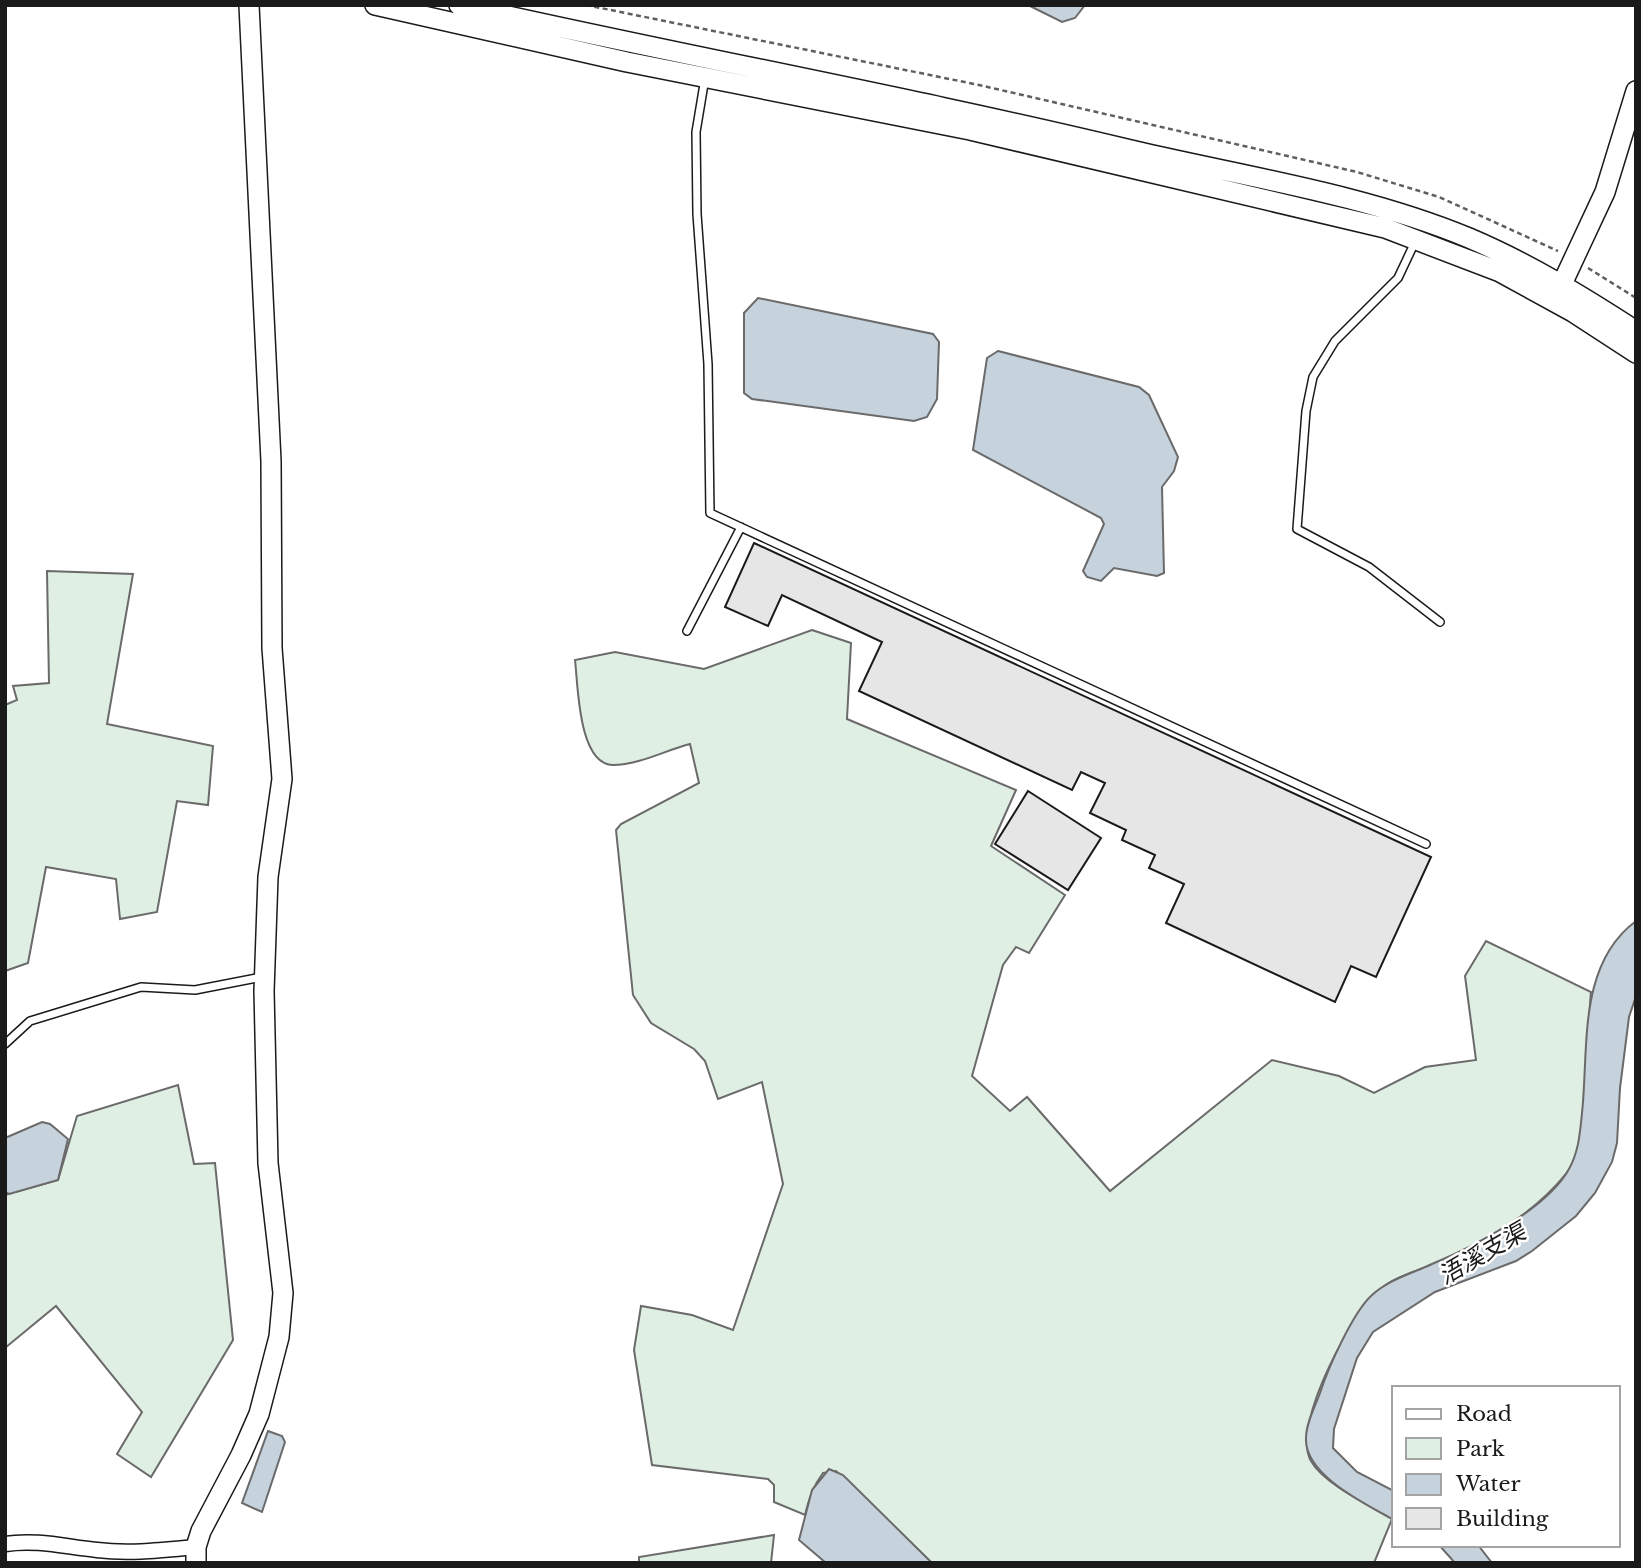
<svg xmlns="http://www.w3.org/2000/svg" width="1641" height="1568" font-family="'Libre Baskerville','Noto Sans SC',serif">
<rect width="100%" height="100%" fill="#fff"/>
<!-- green -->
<path fill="#e0efe3" stroke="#6a6a6a" stroke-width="2" d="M 47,571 L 133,574 L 107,724 L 213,746 L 208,805 L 177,801 L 157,912 L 120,919 L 116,879 L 46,867 L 28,963 L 5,971 L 5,705 L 17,700 L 13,686 L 49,683 Z
M 812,630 L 851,643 L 847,719 L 1016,790 L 991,846 L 1065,895 L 1029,953 L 1016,947 L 1003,965 L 972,1076 L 1010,1111 L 1027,1097 L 1110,1191 L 1272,1060 L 1339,1076 L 1374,1093 L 1425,1067 L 1476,1060 L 1465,976 L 1486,941 L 1591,992 C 1586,1036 1592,1142 1566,1174 C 1531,1217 1481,1245 1431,1265 C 1416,1271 1401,1275 1387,1284 C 1355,1305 1290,1425 1311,1461 C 1324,1484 1369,1505 1392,1519 L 1374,1563 L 932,1563 L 836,1471 L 823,1473 C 813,1486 809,1499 805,1515 L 774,1502 L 774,1485 L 768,1479 L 652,1465 L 634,1350 L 641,1306 L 692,1315 L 733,1330 L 783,1184 L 762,1082 L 718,1099 L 705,1061 L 694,1049 L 651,1023 L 633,995 L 616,830 L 621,824 L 699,783 L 690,744 C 666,750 639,765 613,765 C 578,764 578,684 575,660 L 615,652 L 704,669 Z
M 178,1085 L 194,1164 L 215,1163 L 233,1340 L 151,1477 L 117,1454 L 142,1412 L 56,1306 L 5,1348 L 5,1195 L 58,1180 L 77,1116 Z
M 774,1535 L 771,1563 L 639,1563 L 639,1557 Z"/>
<!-- water -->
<path fill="#c6d2dc" stroke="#6a6a6a" stroke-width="2" d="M 1028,5 L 1085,5 L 1075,18 L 1062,22 Z
M 758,298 L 933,334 L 939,342 L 937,399 L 927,417 L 914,421 L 752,399 L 744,393 L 744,313 Z
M 998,351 L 1139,387 L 1149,395 L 1178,457 L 1174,471 L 1162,487 L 1164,573 L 1157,576 L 1114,568 L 1101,581 L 1087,577 L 1083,571 L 1104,524 L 1101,518 L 973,450 L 987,358 Z
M 1636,921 L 1636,996 L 1629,1017 L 1620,1088 L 1617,1143 L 1612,1162 L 1595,1193 L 1576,1216 L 1532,1251 L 1516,1261 L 1435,1292 L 1373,1332 L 1357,1358 L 1334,1429 L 1333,1448 L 1357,1472 L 1394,1491 L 1394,1520 C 1366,1504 1304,1475 1306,1438 C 1306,1423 1315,1407 1320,1393 C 1328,1368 1353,1312 1372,1295 C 1390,1279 1411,1274 1432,1264 C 1473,1247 1547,1209 1569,1169 C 1579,1151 1580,1132 1582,1113 C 1589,1048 1577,965 1636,921 Z
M 42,1122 L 50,1124 L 68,1139 L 58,1180 L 9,1194 L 5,1192 L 5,1138 Z
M 268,1431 L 282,1436 L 285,1442 L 262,1512 L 242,1503 Z
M 829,1469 L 843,1475 L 932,1563 L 826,1563 L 799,1540 L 812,1490 Z
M 1439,1545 L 1478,1545 L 1492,1563 L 1455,1563 Z"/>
<!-- building -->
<path fill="#e6e6e6" stroke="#1a1a1a" stroke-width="2" d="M 754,543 L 1431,857 L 1376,977 L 1351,966 L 1335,1002 L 1166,923 L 1184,884 L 1149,868 L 1155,855 L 1122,840 L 1126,830 L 1090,813 L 1105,783 L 1081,772 L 1072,790 L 859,691 L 882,642 L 782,595 L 768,626 L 725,607 Z
M 1028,791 L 1101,838 L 1068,890 L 995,844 Z"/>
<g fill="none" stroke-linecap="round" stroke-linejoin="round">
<defs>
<path id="lane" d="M 705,78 L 696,132 L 697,214 L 708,364 L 710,513 L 1426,844
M 1415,242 L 1398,278 L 1335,341 L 1313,377 L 1306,411 L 1297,529 L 1369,567 L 1440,622
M 687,631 L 741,527
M 5,1044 L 30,1021 L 141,987 L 195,990 L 262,977"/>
<path id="street" d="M 5,1544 C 37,1539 66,1547 97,1550 C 130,1554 163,1550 196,1547"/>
<path id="secondary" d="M 375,5 L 627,62 L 970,130 L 1385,228 L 1500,272 L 1573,312 L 1636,353
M 459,5 C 684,56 911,97 1135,151 C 1246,177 1363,194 1469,238 C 1528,263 1582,296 1636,331
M 1562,284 L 1605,192 L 1636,91
M 196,1563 L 196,1547 L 201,1531 L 241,1455 L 259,1414 L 279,1337 L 283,1293 L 268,1163 L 264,991 L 268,877 L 282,779 L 272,648 L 271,461 L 249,5"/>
</defs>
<!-- lane casing -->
<use href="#lane" stroke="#1a1a1a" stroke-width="10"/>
<!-- street casing -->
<use href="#street" stroke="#1a1a1a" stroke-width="17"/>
<!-- secondary casing -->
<use href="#secondary" stroke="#1a1a1a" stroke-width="22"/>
<!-- path -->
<path stroke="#5f5f5f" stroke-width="2.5" stroke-dasharray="5 3.5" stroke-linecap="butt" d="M 586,5 L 979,85 L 1357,172 L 1439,197 L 1558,251
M 1588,268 L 1636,298"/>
<!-- lane -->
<use href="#lane" stroke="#fff" stroke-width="7"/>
<!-- street -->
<use href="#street" stroke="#fff" stroke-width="14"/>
<!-- secondary -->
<use href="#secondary" stroke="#fff" stroke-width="19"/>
</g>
<g text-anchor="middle" stroke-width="5" stroke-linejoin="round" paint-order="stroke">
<!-- water labels -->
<g font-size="24" font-style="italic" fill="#1a1a1a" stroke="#fff">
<text transform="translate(1482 1254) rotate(-30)" y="8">浯溪支渠</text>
</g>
</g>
<!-- border -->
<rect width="1641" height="1568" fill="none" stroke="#1a1a1a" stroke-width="14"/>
<!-- legend -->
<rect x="1392" y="1386" width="228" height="161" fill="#ffffff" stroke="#a3a3a3" stroke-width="2"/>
<rect x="1406" y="1409" width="35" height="10" fill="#ffffff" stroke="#a3a3a3" stroke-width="2"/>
<text x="1456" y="1421" font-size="21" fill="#1a1a1a">Road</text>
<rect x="1406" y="1438" width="35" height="21" fill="#e0efe3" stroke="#a3a3a3" stroke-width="2"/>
<text x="1456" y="1456" font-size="21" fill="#1a1a1a">Park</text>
<rect x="1406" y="1474" width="35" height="21" fill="#c6d2dc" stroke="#a3a3a3" stroke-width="2"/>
<text x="1456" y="1491" font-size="21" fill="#1a1a1a">Water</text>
<rect x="1406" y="1508" width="35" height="21" fill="#e6e6e6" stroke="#a3a3a3" stroke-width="2"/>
<text x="1456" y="1526" font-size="21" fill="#1a1a1a">Building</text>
</svg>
